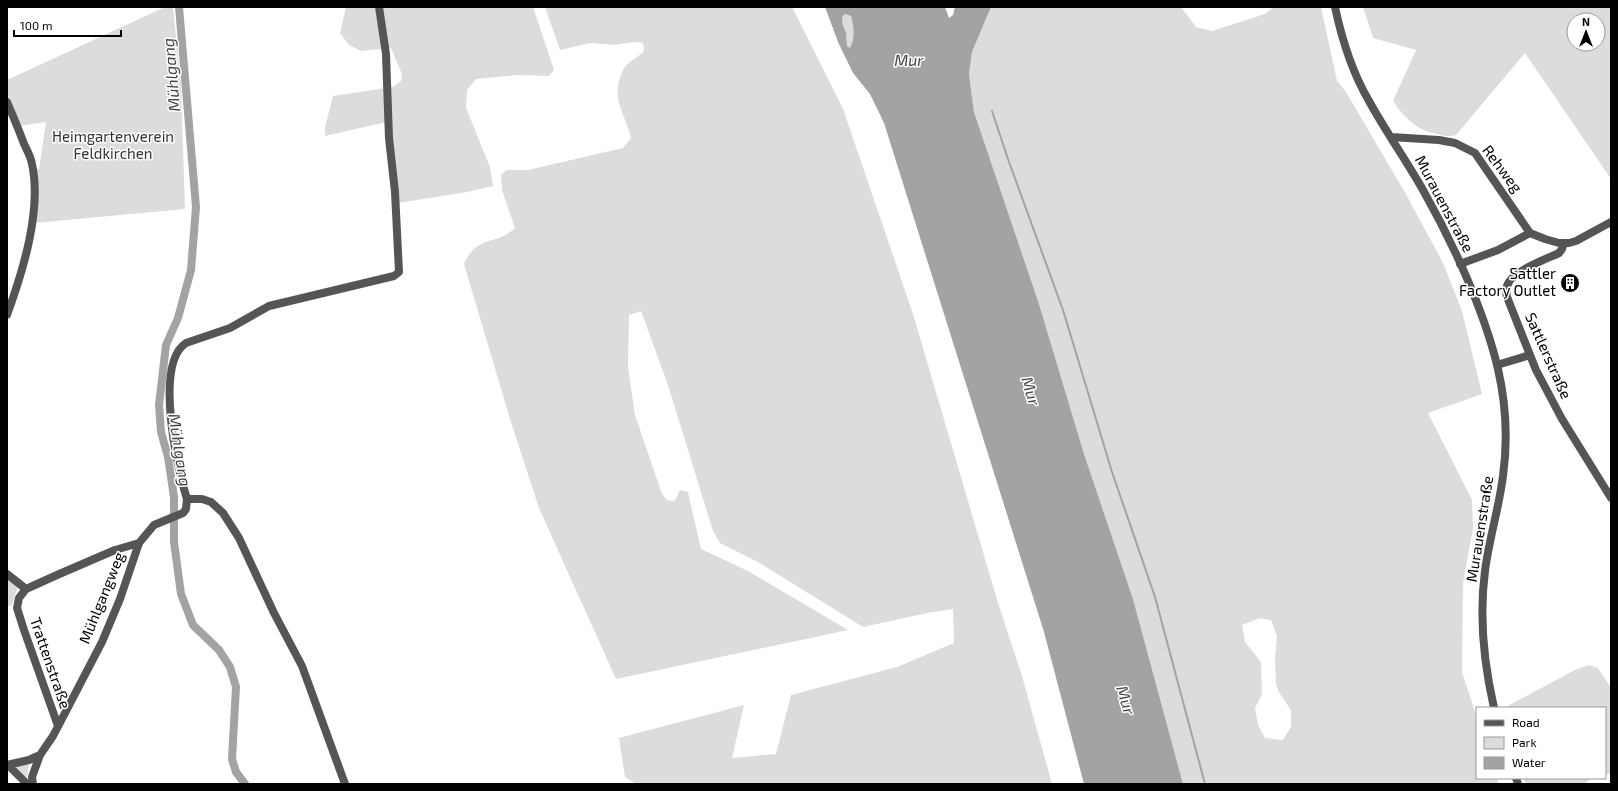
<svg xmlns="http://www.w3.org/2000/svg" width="1618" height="791" font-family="'Exo 2',sans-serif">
<rect width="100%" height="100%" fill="#fff"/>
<!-- green -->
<path fill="#dcdcdc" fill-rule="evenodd" d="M 165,7 L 173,7 L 181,85 L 185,209 L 34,223 L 35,169 L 39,169 L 46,122 L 19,126 L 7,93 L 7,80 Z
M 346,7 L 533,7 L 554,70 L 549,76 L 517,75 L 476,79 L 467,90 L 466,108 L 490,167 L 493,186 L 467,192 L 398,203 L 391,121 L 325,136 L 325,127 L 333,96 L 393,87 L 401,81 L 402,74 L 391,48 L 361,51 L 349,45 L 340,33 Z
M 545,7 L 792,7 L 843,109 L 913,314 L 998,603 L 1022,676 L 1052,784 L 636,784 L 625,777 L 619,738 L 744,705 L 732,758 L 776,754 L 791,695 L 897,667 L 954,643 L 953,609 L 927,613 L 863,627 L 758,562 L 720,543 L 713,531 L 668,385 L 641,311 L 629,315 L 628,367 L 635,415 L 662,494 L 667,500 L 675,501 L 680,490 L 688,492 L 701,549 L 748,571 L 848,630 L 616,679 L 539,508 L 510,419 L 464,264 C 477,234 497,246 515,228 L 502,190 L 501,175 L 506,170 L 528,170 L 623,148 L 631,138 C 626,115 611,101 621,75 C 622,73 623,69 625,67 C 629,61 639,57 644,51 L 643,43 L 634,42 L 614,45 L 590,43 L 560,50 Z
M 991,7 L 1181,7 L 1196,27 L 1212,31 L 1265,14 L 1273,7 L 1321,7 L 1337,81 L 1346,92 L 1407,196 L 1443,263 L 1462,311 L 1482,394 L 1428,413 L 1472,500 L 1473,528 L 1463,583 L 1462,672 L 1477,718 L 1477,778 L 1497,778 L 1499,784 L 1183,784 L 1133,599 L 1084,454 L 1039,304 L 974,112 L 969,74 L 972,52 ZM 1260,618 L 1271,620 L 1277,636 L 1275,659 L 1276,684 L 1279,692 L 1291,710 L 1291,727 L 1283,740 L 1265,738 L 1258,725 L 1255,708 L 1262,694 L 1261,662 L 1245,642 L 1242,625 Z
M 1363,7 L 1611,7 L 1611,179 L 1525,53 L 1456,135 C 1449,137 1444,136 1437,134 C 1417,131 1404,117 1393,101 L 1416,50 L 1373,38 ZM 1574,20 L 1598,20 L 1598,44 L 1574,44 Z
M 845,14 L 851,16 C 854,26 855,39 850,48 L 847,46 L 846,32 L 843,26 L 842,17 Z
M 7,576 L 18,586 L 12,605 L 7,606 Z
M 1589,665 L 1598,668 L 1611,688 L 1611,773 L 1605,775 L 1605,708 L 1504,708 L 1575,670 Z
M 29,763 L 27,778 L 15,766 Z
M 1524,778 L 1595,778 L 1589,780 L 1585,784 L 1526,784 Z"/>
<!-- water -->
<path fill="#a3a3a3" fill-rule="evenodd" d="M 825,7 L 945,7 L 949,18 L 953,15 L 955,7 L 991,7 L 972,52 L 969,74 L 974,112 L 1039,304 L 1084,454 L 1133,599 L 1183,784 L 1084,784 L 1044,632 L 884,123 L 870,94 L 853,73 L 838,42 ZM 845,14 L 851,16 C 854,26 855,39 850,48 L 847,46 L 846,32 L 843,26 L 842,17 Z"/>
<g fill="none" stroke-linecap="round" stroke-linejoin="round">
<!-- stream -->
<path stroke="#a3a3a3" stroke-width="2" d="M 992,111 L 1009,162 L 1063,310 L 1112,472 L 1155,597 L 1205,784"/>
<!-- canal -->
<path stroke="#a3a3a3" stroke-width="8" d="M 179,7 L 196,207 L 191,270 L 178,318 L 166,345 L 159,405 L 161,432 L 168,457 L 174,497 L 174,542 L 181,594 L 193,625 L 219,650 L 230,667 L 236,687 L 232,759 L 236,772 L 245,784"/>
<!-- minor -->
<path stroke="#555" stroke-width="8" d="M 1335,7 C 1342,40 1352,72 1369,101 C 1386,132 1406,160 1423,190 C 1453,243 1484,310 1498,369 C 1506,404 1508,440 1503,476 C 1499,508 1489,539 1485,571 C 1479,616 1484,664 1494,708
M 7,102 C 13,116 19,130 24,144 C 27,150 31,157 32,164 C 42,210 23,271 7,315
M 1391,137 L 1439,140 L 1455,143 L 1475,153 L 1530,233 L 1545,239 L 1559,243 L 1569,243 L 1576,241 L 1611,222
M 1564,243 L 1562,249 L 1559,253 C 1546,259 1516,270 1509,282 C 1506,286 1506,292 1507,297 L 1536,370 L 1562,419 L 1611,498
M 1460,264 L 1498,250 L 1530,233
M 1497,365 L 1530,355
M 187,499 L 202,499 L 211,502 L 223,513 L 239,538 L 274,613 L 302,666 L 345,784
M 7,574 L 26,589
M 58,726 L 24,630 L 17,608 L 19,598 L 26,589 L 57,575 L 115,550 L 139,543
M 7,765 L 29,760 L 40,755 L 53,736 L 102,642 L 120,599 L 139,543 L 154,525 L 183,513 L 186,509 L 187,499 C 177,467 154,364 186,343 L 230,328 L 269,306 L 394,276 L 399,272 L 395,192 L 389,138 L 386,54 L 379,7
M 9,766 L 27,784
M 1516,778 L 1518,784
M 33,784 L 32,777 L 40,755"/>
</g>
<!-- icons -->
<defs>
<symbol id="building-disc" viewBox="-11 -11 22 22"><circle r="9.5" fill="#000" stroke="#fff"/><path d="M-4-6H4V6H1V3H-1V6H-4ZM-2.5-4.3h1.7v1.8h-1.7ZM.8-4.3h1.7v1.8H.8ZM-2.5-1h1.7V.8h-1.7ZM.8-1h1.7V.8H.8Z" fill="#fff"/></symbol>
</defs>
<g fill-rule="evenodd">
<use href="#building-disc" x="1559" y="272" width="22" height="22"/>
</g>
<g text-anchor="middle" stroke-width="3" stroke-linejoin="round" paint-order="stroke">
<!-- park labels -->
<g font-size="15" fill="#333" stroke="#fff">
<text x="113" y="142">Heimgartenverein<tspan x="113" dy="17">Feldkirchen</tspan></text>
</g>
<!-- street labels -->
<g font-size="15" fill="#000" stroke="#fff">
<text transform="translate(1502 169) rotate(53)" y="5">Rehweg</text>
<text transform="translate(1444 204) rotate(62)" y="5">Murauenstraße</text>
<text transform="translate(1548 356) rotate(66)" y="5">Sattlerstraße</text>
<text transform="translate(1480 529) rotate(-81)" y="5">Murauenstraße</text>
<text transform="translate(102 598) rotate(-68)" y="5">Mühlgangweg</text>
<text transform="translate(50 663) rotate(71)" y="5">Trattenstraße</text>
</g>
<!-- poi labels -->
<g font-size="15" fill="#000" stroke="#fff" text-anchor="end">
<text x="1556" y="279">Sattler<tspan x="1556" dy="17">Factory Outlet</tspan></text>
</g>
<!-- water labels -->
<g font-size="16" font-style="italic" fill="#444" stroke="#fff">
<text x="909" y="66">Mur</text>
<text transform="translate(171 75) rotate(-95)" y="6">Mühlgang</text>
<text transform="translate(1031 391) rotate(73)" y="6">Mur</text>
<text transform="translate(180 450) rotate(81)" y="6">Mühlgang</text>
<text transform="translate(1126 700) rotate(73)" y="6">Mur</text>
</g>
</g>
<!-- border -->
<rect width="1618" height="791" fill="none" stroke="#000000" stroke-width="16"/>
<!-- legend -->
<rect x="1476" y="707" width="130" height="72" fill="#ffffff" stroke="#999999"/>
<rect x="1484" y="720" width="20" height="6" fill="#555555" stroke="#999999"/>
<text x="1512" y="727" font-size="12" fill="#000000">Road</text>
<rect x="1484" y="737" width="20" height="12" fill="#dcdcdc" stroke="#999999"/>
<text x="1512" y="747" font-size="12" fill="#000000">Park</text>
<rect x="1484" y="757" width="20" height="12" fill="#a3a3a3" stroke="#999999"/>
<text x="1512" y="767" font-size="12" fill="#000000">Water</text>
<!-- north arrow -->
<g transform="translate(1586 32)"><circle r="19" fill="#ffffff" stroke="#999999"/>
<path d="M0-3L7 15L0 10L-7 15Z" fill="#000000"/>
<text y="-6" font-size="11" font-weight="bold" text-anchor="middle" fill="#000000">N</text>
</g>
<!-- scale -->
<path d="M14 30v6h107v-6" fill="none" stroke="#000000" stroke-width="2"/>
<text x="20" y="30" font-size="12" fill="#000000" stroke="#ffffff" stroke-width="3" paint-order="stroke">100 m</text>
</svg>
